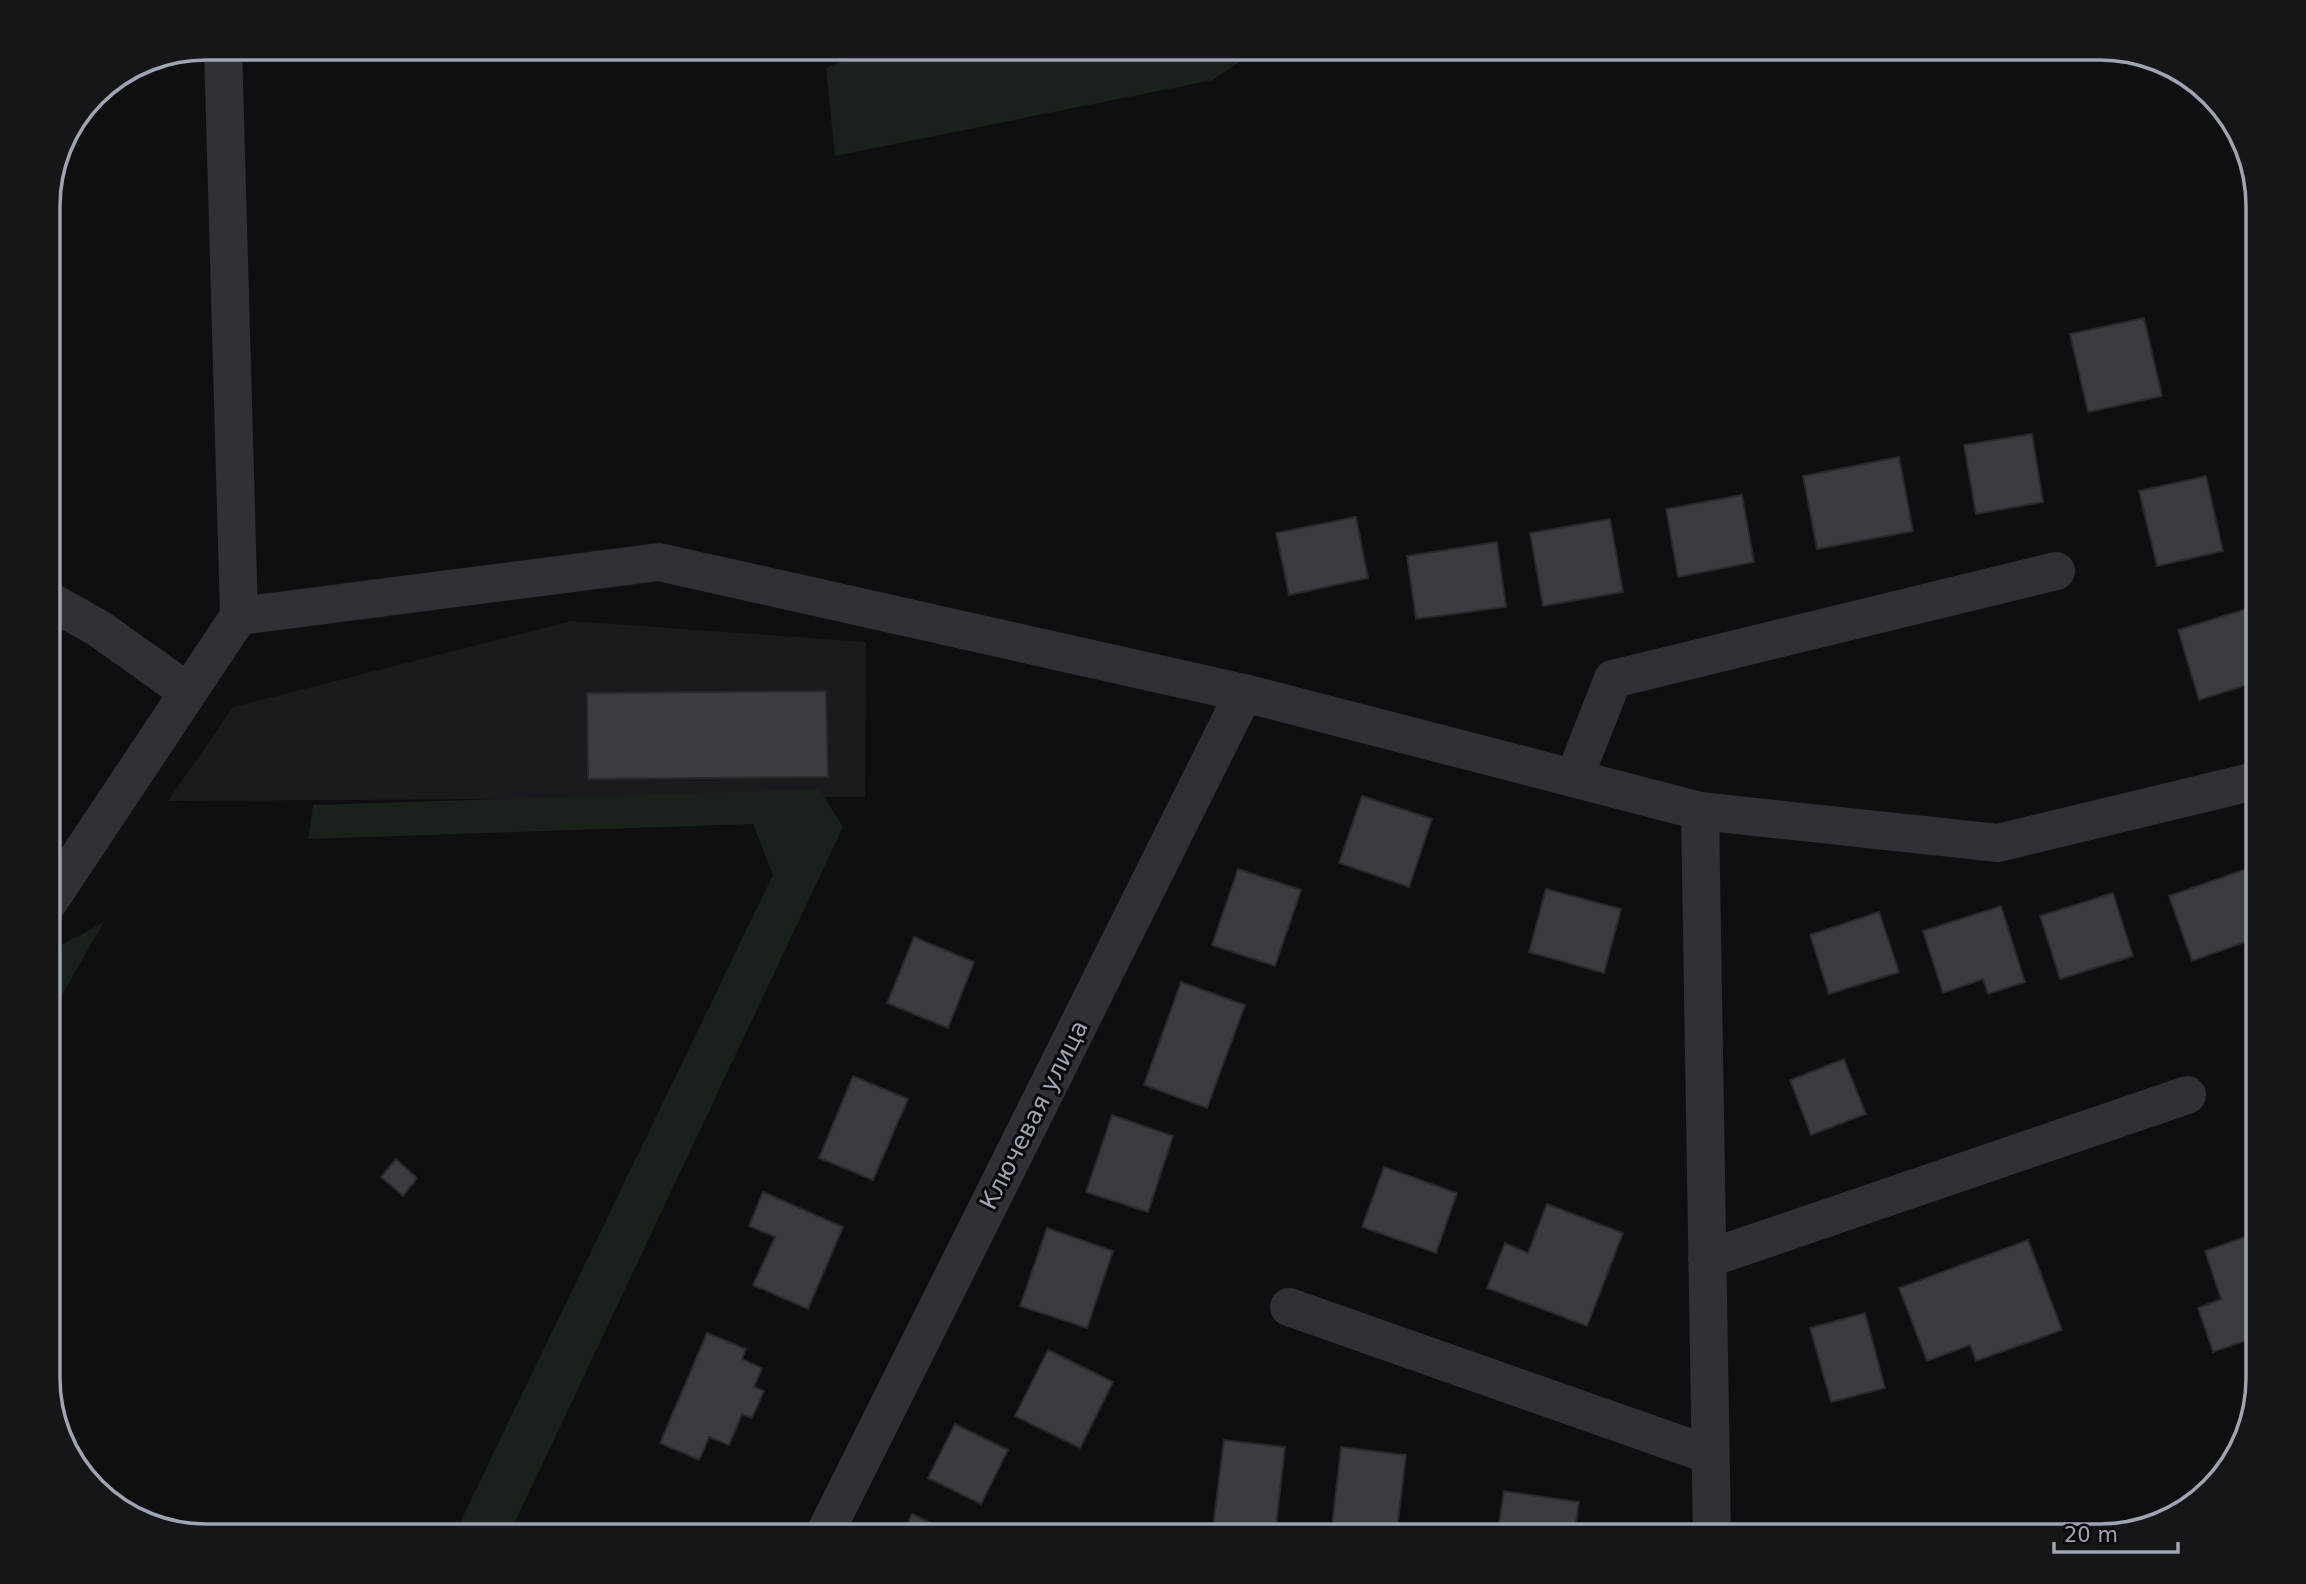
<svg xmlns="http://www.w3.org/2000/svg" width="2306" height="1584" font-family="'DejaVu Sans',sans-serif">
<rect width="100%" height="100%" fill="#0f0f11"/>
<!-- built -->
<path fill="#1a1b1e" d="M 572,621 L 866,642 L 865,797 L 168,801 L 233,707 Z"/>
<!-- green -->
<path fill="#19211a" d="M 872,47 L 1262,47 L 1213,80 L 835,156 L 826,68 Z
M 819,789 L 843,827 L 508,1537 L 453,1537 L 773,875 L 753,824 L 308,839 L 313,805 Z
M 104,922 L 48,1019 L 48,952 Z"/>
<!-- building -->
<path fill="#3b3c41" stroke="#29292d" stroke-width="2" d="M 2144,318 L 2162,396 L 2088,412 L 2070,334 Z
M 2032,434 L 2043,502 L 1976,514 L 1964,445 Z
M 1899,457 L 1913,531 L 1817,549 L 1803,476 Z
M 2206,476 L 2223,551 L 2157,566 L 2139,491 Z
M 1742,495 L 1754,562 L 1678,577 L 1666,509 Z
M 1356,517 L 1368,578 L 1289,595 L 1276,533 Z
M 1610,519 L 1623,592 L 1543,606 L 1530,533 Z
M 1497,542 L 1506,607 L 1416,619 L 1407,556 Z
M 2259,605 L 2259,681 L 2199,700 L 2178,630 Z
M 826,691 L 828,777 L 588,779 L 587,693 Z
M 1362,796 L 1432,819 L 1409,887 L 1339,863 Z
M 1238,869 L 1301,890 L 1275,966 L 1212,945 Z
M 2246,869 L 2259,906 L 2259,937 L 2192,961 L 2169,896 Z
M 1546,889 L 1621,909 L 1604,973 L 1529,952 Z
M 2113,893 L 2133,956 L 2060,979 L 2040,916 Z
M 2001,906 L 2025,982 L 1988,994 L 1983,979 L 1943,993 L 1923,931 Z
M 1879,912 L 1899,972 L 1829,994 L 1810,935 Z
M 914,937 L 974,962 L 948,1028 L 887,1003 Z
M 1181,982 L 1245,1005 L 1207,1108 L 1144,1085 Z
M 1844,1059 L 1866,1114 L 1811,1135 L 1790,1080 Z
M 853,1076 L 908,1099 L 873,1180 L 819,1158 Z
M 1112,1115 L 1173,1136 L 1148,1212 L 1086,1192 Z
M 396,1159 L 417,1178 L 403,1196 L 381,1177 Z
M 1384,1167 L 1457,1193 L 1436,1253 L 1362,1227 Z
M 763,1192 L 843,1227 L 808,1309 L 753,1285 L 775,1237 L 749,1226 Z
M 1547,1204 L 1623,1233 L 1587,1326 L 1487,1288 L 1505,1243 L 1528,1253 Z
M 1047,1228 L 1113,1251 L 1087,1328 L 1020,1306 Z
M 2259,1232 L 2259,1336 L 2213,1352 L 2198,1308 L 2221,1299 L 2205,1251 Z
M 2028,1240 L 2062,1330 L 1976,1361 L 1970,1345 L 1927,1361 L 1899,1288 Z
M 1865,1313 L 1885,1388 L 1831,1402 L 1810,1328 Z
M 707,1333 L 746,1349 L 742,1359 L 762,1368 L 754,1387 L 764,1391 L 752,1418 L 742,1414 L 729,1445 L 709,1437 L 699,1460 L 660,1443 Z
M 1048,1350 L 1113,1382 L 1080,1448 L 1015,1416 Z
M 955,1424 L 1008,1450 L 981,1504 L 928,1478 Z
M 1224,1440 L 1285,1447 L 1275,1535 L 1213,1527 Z
M 1341,1447 L 1406,1455 L 1396,1537 L 1331,1535 Z
M 1504,1491 L 1579,1502 L 1574,1537 L 1497,1537 Z
M 912,1514 L 959,1537 L 901,1537 Z"/>
<g fill="none" stroke-linecap="round" stroke-linejoin="round">
<!-- minor -->
<path stroke="#303036" stroke-width="38" d="M 48,600 L 98,628 L 188,692
M 239,616 L 659,562 L 1244,693 L 1700,811 L 1998,843 L 2259,780
M 1574,778 L 1613,679 L 2056,571
M 1700,811 L 1712,1537
M 48,903 L 239,616 L 223,47
M 1707,1259 L 2187,1095
M 1289,1307 L 1710,1455
M 823,1537 L 1244,693"/>
</g>
<g text-anchor="middle" stroke-width="6" stroke-linejoin="round" paint-order="stroke">
<!-- street labels -->
<g font-size="24" fill="#9ea4b3" stroke="#0a0a0c">
<text transform="translate(1034 1115) rotate(-63)" y="8">Ключевая улица</text>
</g>
</g>
<!-- crop -->
<path d="M0 0H2306V1584H0ZM206 60H2100A146 146 0 0 1 2246 206V1378A146 146 0 0 1 2100 1524H206A146 146 0 0 1 60 1378V206A146 146 0 0 1 206 60Z" fill="#161619" fill-rule="evenodd"/>
<path fill="none" stroke="#9ea4b3" stroke-width="3.5" d="M206 60H2100A146 146 0 0 1 2246 206V1378A146 146 0 0 1 2100 1524H206A146 146 0 0 1 60 1378V206A146 146 0 0 1 206 60Z"/>
<!-- scale -->
<path d="M2054 1542v10h124v-10" fill="none" stroke="#9ea4b3" stroke-width="3.5"/>
<text x="2064" y="1542" font-size="21" fill="#9ea4b3" stroke="#0a0a0c" stroke-width="5" paint-order="stroke">20 m</text>
</svg>
